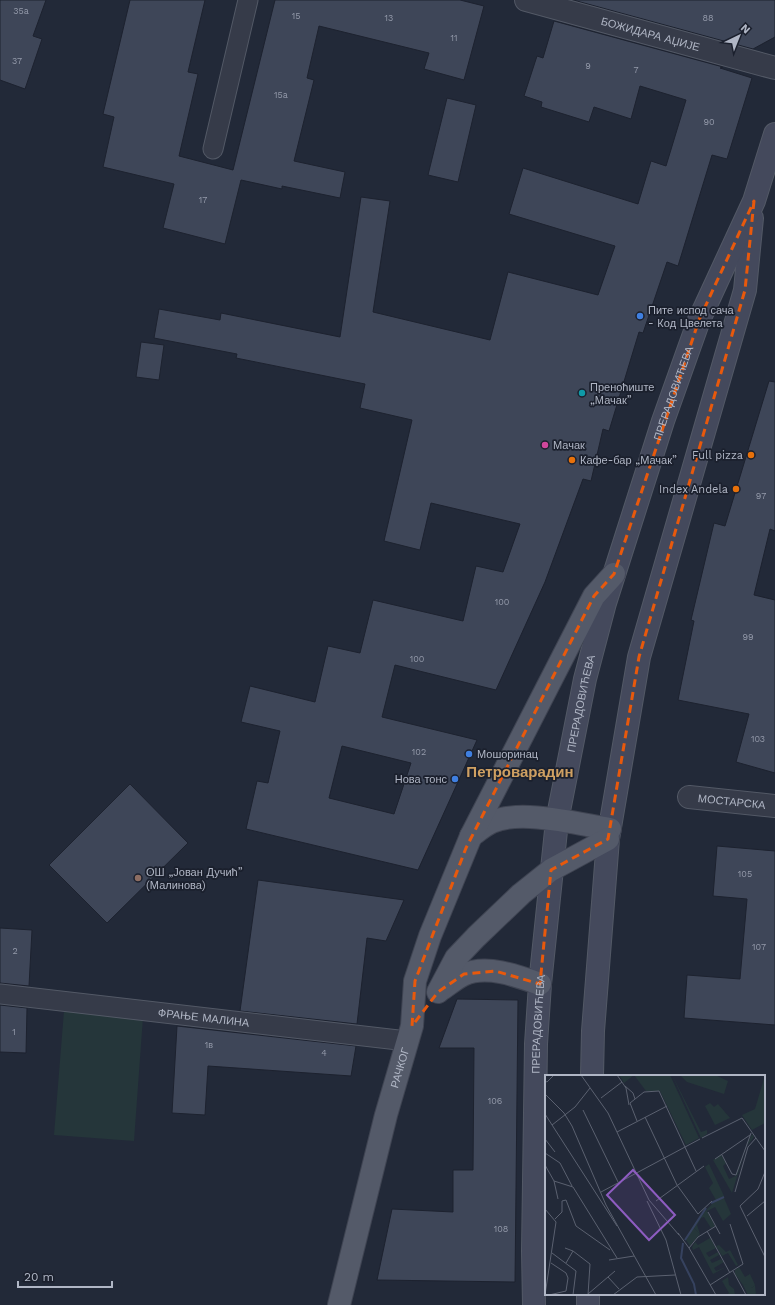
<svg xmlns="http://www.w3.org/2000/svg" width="775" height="1305" font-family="'Work Sans',sans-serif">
<rect width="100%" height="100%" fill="#222938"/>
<!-- green -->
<path fill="#25363a" d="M 64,1011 L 143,1017 L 134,1141 L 54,1135 Z"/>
<!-- building -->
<path fill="#3e4658" stroke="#1d222f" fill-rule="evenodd" d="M 0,0 L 46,0 L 33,36 L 42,39 L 25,89 L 0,80 Z
M 130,0 L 205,0 L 188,72 L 198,74 L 179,156 L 233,170 L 275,0 L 460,0 L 484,6 L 464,80 L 424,69 L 429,53 L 319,26 L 307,78 L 314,80 L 294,161 L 345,172 L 340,198 L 282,186 L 282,189 L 241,180 L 225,244 L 163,228 L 174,184 L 103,167 L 114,117 L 103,114 Z
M 573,0 L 775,0 L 775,37 L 753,49 Z
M 554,21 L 723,67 L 720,68 L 752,78 L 727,159 L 712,155 L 678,266 L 667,262 L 643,333 L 639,332 L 609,431 L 603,429 L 591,481 L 583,479 L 545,582 L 496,690 L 395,665 L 382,717 L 477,740 L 418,870 L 246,829 L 257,781 L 268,783 L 280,731 L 241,722 L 250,686 L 315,702 L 328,646 L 360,653 L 373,600 L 463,621 L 476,566 L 503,572 L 520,524 L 431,503 L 420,550 L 384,541 L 412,420 L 360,408 L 365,384 L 236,358 L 237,354 L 154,338 L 159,309 L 220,320 L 221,313 L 340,337 L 361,197 L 390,201 L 373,312 L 490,340 L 508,272 L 598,295 L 615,246 L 509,214 L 523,168 L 638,204 L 651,161 L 666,166 L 686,100 L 640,86 L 631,119 L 594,107 L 589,122 L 541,107 L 542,102 L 524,96 L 537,56 L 543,58 ZM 342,746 L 411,763 L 394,814 L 329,798 Z
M 447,98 L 476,105 L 458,182 L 428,175 Z
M 141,342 L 164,345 L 159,380 L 136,377 Z
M 769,381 L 775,382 L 775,531 L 770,529 L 754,595 L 775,600 L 775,773 L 736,762 L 749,714 L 678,700 L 694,621 L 691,620 L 714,523 L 725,526 Z
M 130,784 L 188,843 L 107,923 L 49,865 Z
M 717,846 L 775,851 L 775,1025 L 684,1018 L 687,975 L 740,979 L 747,899 L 713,896 Z
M 258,880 L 404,900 L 386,941 L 367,938 L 357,1024 L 240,1011 Z
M 0,928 L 32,930 L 29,986 L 0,983 Z
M 457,999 L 518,1000 L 515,1282 L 377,1280 L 392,1209 L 453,1212 L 453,1170 L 473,1170 L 474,1048 L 439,1048 Z
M 0,1005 L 27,1008 L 26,1053 L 0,1052 Z
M 177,1026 L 356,1046 L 351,1076 L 208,1066 L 205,1115 L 172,1113 Z"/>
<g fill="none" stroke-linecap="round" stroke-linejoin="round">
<defs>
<g id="lane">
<path d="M 213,149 L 248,0"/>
<path id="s1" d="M 0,994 L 407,1041"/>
</g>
<g id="street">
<path id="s2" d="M 526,0 L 775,68"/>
<path id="s3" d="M 689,797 L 775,806"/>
</g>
<g id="secondary">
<path d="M 592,1076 L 593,1031 L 608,839 L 639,657 L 745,290 L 752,218"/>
<path id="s4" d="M 534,1305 L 533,1251 L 536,1044 L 540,984 L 557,821 L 585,679 L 605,603 L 663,421 L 699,320 L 754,201 L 775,134"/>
<path d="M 588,1305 L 588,1294"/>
</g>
<g id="primary">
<path d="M 471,836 C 478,831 485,825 492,822 C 521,809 578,824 610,829"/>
<path d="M 439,991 C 447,986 455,979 463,975 C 486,964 518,976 540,984"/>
<path d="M 438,992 L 456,958 L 476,937 L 521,894 L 551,870 L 608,839"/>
<path id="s5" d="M 339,1305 L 386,1115 L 412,1026 L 415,981 L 430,936 L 471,836 L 594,596 L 614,574"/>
</g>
</defs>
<!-- lane casing -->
<use href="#lane" stroke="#535966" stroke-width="21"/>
<!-- street casing -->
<use href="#street" stroke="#535966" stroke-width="24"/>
<!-- secondary casing -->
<use href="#secondary" stroke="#535966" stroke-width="24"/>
<!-- primary casing -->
<use href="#primary" stroke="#3f4452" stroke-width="24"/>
<!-- lane -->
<use href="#lane" stroke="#363b49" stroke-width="19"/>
<!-- street -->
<use href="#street" stroke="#363b49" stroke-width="22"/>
<!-- secondary -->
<use href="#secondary" stroke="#44495c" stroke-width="22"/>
<!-- primary -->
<use href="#primary" stroke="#545a69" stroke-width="22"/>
</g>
<!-- marked area -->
<path fill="none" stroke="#e8590c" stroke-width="3" stroke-dasharray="8 5" stroke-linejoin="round" d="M 754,201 L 745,290 L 639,657 L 608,839 L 551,870 L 540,984 L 495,971 L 464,974 L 438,992 L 412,1026 L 415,981 L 466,848 L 594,596 L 614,574 L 699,320 Z"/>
<!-- markers -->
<g fill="#3f7fe0" stroke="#1b202d" stroke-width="1.5">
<circle cx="640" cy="316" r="4"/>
<circle cx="469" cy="754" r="4"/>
<circle cx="455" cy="779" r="4"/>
</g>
<circle fill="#0f9aa8" stroke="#1b202d" stroke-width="1.5" cx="582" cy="393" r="4"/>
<circle fill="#d1479c" stroke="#1b202d" stroke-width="1.5" cx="545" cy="445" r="4"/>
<g fill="#e8710a" stroke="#1b202d" stroke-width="1.5">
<circle cx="751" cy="455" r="4"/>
<circle cx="572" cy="460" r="4"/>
<circle cx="736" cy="489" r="4"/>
</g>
<circle fill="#8d6e63" stroke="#1b202d" stroke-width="1.5" cx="138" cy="878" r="4"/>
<g text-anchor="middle" stroke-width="3.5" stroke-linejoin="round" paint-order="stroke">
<!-- number labels -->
<g font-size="9" fill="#949aaa">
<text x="21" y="14">35a</text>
<text x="296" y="19">15</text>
<text x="389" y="21">13</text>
<text x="708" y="21">88</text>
<text x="454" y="41">11</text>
<text x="17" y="64">37</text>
<text x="588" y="69">9</text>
<text x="636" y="73">7</text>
<text x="281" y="98">15a</text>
<text x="709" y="125">90</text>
<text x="203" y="203">17</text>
<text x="761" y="499">97</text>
<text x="502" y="605">100</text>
<text x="748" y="640">99</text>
<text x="417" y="662">100</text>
<text x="758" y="742">103</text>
<text x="419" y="755">102</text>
<text x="745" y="877">105</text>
<text x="759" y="950">107</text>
<text x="15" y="954">2</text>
<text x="14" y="1035">1</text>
<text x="209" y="1048">1в</text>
<text x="324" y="1056">4</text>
<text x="495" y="1104">106</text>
<text x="501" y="1232">108</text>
</g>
<!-- street labels -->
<g font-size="11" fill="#b0b6c5" stroke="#1b202d">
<text dy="4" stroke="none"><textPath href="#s2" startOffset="129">БОЖИДАРА АЏИЈЕ</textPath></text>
<text dy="4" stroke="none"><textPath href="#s4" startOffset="929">ПРЕРАДОВИЋЕВА</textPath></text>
<text dy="4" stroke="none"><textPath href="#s4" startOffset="605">ПРЕРАДОВИЋЕВА</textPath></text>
<text dy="4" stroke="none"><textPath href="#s3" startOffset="43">МОСТАРСКА</textPath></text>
<text dy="4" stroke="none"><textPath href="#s1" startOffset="205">ФРАЊЕ МАЛИНА</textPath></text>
<text dy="4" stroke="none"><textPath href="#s4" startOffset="281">ПРЕРАДОВИЋЕВА</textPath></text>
<text dy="4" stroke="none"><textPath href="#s5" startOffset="245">РАЧКОГ</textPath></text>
</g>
<!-- poi labels -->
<g font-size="11" fill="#b0b6c5" stroke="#1b202d" text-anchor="start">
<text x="648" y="314">Пите испод сача<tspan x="648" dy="13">- Код Цвелета</tspan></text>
<text x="590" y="391">Преноћиште<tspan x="590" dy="13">„Мачак”</tspan></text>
<text x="553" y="449">Мачак</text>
<text x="743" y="459" text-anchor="end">Full pizza</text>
<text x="580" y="464">Кафе-бар „Мачак”</text>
<text x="728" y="493" text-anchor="end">Index Andela</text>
<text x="477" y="758">Мошоринац</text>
<text x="447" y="783" text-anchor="end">Нова тонс</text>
<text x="146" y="876">ОШ „Јован Дучић”<tspan x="146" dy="13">(Малинова)</tspan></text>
</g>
<!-- district labels -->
<g font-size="15" font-weight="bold" fill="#cfa062" stroke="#1b202d">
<text x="520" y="777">Петроварадин</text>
</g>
</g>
<!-- overview -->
<g transform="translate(545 1075)">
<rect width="220" height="220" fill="#222938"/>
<path d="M 74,0 L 125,0 L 154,63 L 141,70 L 115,16 L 101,16 L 89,0 L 79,8 ZM 127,0 L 156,57 L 162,55 L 162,59 L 156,63 ZM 135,0 L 170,0 L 183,6 L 179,19 L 142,7 ZM 220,0 L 220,48 L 207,55 L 197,40 L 210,34 ZM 165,28 L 169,32 L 173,29 L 185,43 L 170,50 L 160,31 ZM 207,59 L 209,62 L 201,72 L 187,118 L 168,85 L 176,80 L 181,88 L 178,91 L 184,104 L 191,101 L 201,72 ZM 164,89 L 179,121 L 171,125 L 164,113 L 168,108 L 160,92 ZM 148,152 L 155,159 L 145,171 L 141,165 ZM 165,163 L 171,173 L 161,178 L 164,182 L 173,177 L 174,180 L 165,185 L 167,188 L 176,184 L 179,187 L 169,193 L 171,196 L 181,192 L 168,199 L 154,172 L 148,175 L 147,172 L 150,167 L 153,170 ZM 174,170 L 181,177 L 185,175 L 193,190 L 191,191 L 183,178 L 177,181 L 171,171 ZM 194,192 L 200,202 L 205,199 L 210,210 L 207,213 L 198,210 L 190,199 L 190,195 ZM 183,202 L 184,210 L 189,214 L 190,220 L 181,220 L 184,218 L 177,206 Z" fill="#25363a"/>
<path d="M 179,123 L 186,139 L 178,146 L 170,132 L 162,136 L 170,151 L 166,153 L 159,142 L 156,143 L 152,150 L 155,159 L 148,152 L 153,144 L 168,128 ZM 202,209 L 207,213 L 210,210 L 211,220 L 203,220 L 198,210 Z" fill="#25363a"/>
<path fill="none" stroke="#36425f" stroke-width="2" d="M 166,128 L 179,122M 140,165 L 161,133M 138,168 L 136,183 L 149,209 L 151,220"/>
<path fill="none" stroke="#5b6170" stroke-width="1" d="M 36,0 L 63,38 L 104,125 L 134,160M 72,0 L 81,13 L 84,30M 0,6 L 2,7 L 9,0M 80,11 L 88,18 L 90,24M 0,19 L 19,38 L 27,51 L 61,130 L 111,220M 56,23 L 77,7M 38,35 L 73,107M 0,39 L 72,151M 100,42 L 132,110M 92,46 L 85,28 L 99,17 L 114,16 L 151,96M 7,50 L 30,32 L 45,13M 72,57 L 122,31M 157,63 L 197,43 L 220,76M 0,64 L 10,77M 0,78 L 15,88 L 27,111M 177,80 L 187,99 L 191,100 L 206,58M 170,84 L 205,60M 0,90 L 9,106 L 13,124M 220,97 L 213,114 L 195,131 L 220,182M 9,106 L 28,112 L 72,183M 132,110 L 153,139 L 167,126M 56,117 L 155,64M 190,117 L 203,72 L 211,63M 102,126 L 121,165 L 136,220M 111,126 L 159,91M 0,134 L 11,147 L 0,220M 163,137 L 175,159M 202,141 L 220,126M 10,144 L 17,137 L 17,126 L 21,125 L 31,151 L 65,175M 162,156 L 185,198M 133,158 L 144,173 L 171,220M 20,173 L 28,176 L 45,189 L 43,220M 144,173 L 153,162 L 171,151M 7,178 L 31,196 L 28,220M 64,185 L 89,181M 21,188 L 28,176M 188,196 L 201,220M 63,202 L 74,214M 165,210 L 198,189 L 185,149M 43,219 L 70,196M 4,220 L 21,216 L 23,203 L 21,198 L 6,188M 68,220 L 92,202 L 130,200"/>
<path fill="#8e5cc1" fill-opacity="0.15" stroke="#8e5cc1" stroke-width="2" d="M 88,95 L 130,140 L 104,165 L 62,120 Z"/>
<rect width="220" height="220" fill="none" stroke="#b0b6c5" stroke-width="2"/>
</g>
<!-- north arrow -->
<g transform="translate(739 36) rotate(43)" stroke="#1b202d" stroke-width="3" paint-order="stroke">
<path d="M0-3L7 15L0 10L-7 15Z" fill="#b0b6c5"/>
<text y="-6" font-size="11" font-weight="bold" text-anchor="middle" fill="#b0b6c5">N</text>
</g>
<!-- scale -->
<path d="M18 1281v6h94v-6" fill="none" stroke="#b0b6c5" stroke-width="2"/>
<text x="24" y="1281" font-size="12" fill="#b0b6c5" stroke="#1b202d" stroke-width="3" paint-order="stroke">20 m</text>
</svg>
